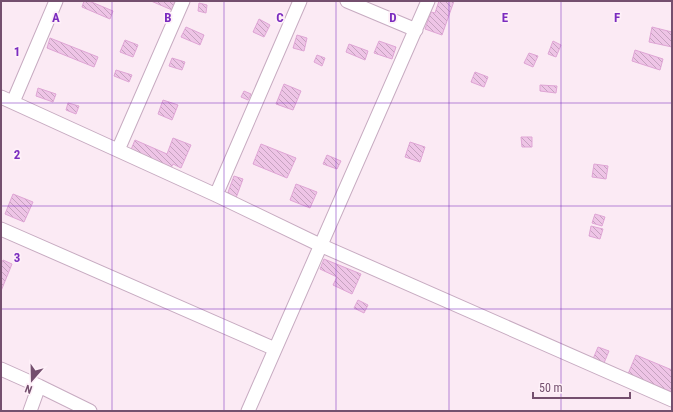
<svg xmlns="http://www.w3.org/2000/svg" width="673" height="412" font-family="'Roboto Condensed',sans-serif">
<defs>
<pattern id="building-back-hatch" width="6" height="6" patternUnits="userSpaceOnUse"><rect width="6" height="6" fill="#eec4e6"/><path d="M-1 5l2 2M0 0l6 6M5-1l2 2" fill="none" stroke="#c5a2bf"/></pattern>
</defs>
<rect width="100%" height="100%" fill="#fbeaf4"/>
<!-- building -->
<path fill="url(#building-back-hatch)" stroke="#dfa5d5" d="M 84,1 L 89,1 L 113,11 L 110,19 L 82,7 Z
M 151,1 L 176,1 L 172,10 Z
M 439,1 L 454,1 L 442,35 L 425,29 L 431,12 L 435,13 Z
M 199,3 L 207,5 L 206,13 L 198,11 Z
M 259,19 L 270,25 L 264,37 L 253,32 Z
M 186,27 L 204,35 L 200,45 L 181,37 Z
M 652,27 L 672,32 L 672,47 L 649,42 Z
M 297,35 L 307,38 L 304,51 L 293,48 Z
M 50,38 L 98,57 L 94,67 L 47,48 Z
M 125,40 L 138,45 L 133,57 L 120,52 Z
M 379,41 L 396,47 L 392,59 L 374,53 Z
M 553,41 L 561,45 L 556,57 L 548,54 Z
M 349,44 L 368,51 L 365,60 L 346,52 Z
M 635,50 L 663,59 L 660,70 L 632,61 Z
M 529,53 L 538,56 L 533,67 L 524,63 Z
M 317,55 L 325,58 L 322,66 L 314,62 Z
M 172,58 L 185,62 L 182,70 L 169,66 Z
M 116,70 L 132,75 L 129,82 L 114,76 Z
M 475,72 L 488,77 L 484,87 L 471,82 Z
M 284,84 L 301,91 L 293,110 L 276,104 Z
M 540,85 L 557,86 L 556,93 L 540,91 Z
M 38,88 L 56,94 L 53,102 L 36,96 Z
M 244,91 L 251,94 L 248,100 L 241,97 Z
M 163,100 L 178,105 L 172,120 L 158,114 Z
M 68,103 L 79,106 L 76,114 L 66,110 Z
M 521,137 L 532,137 L 532,147 L 522,147 Z
M 173,138 L 191,145 L 181,168 L 173,164 L 171,168 L 130,152 L 135,140 L 167,154 Z
M 410,142 L 425,147 L 420,162 L 405,157 Z
M 261,144 L 296,158 L 287,178 L 253,164 Z
M 327,155 L 341,161 L 337,169 L 323,164 Z
M 594,164 L 608,166 L 606,179 L 592,177 Z
M 234,176 L 243,179 L 236,198 L 227,195 Z
M 296,184 L 317,192 L 310,208 L 290,200 Z
M 13,194 L 33,202 L 24,222 L 5,214 Z
M 595,214 L 605,217 L 602,226 L 592,223 Z
M 591,226 L 603,229 L 600,239 L 589,236 Z
M 324,259 L 361,274 L 352,294 L 333,285 L 337,277 L 320,269 Z
M 3,260 L 12,264 L 1,291 L 1,264 Z
M 358,300 L 368,305 L 364,313 L 354,308 Z
M 598,347 L 609,351 L 604,363 L 593,359 Z
M 636,355 L 672,370 L 672,392 L 628,374 Z"/>
<g fill="none" stroke-linecap="round" stroke-linejoin="round">
<defs>
<path id="minor" d="M 347,1 L 416,30
M 1,97 L 216,195 L 320,245 L 672,400
M 13,102 L 56,1
M 118,150 L 183,1
M 216,195 L 300,1
M 1,229 L 275,349
M 1,369 L 39,386 L 90,411
M 30,411 L 39,386
M 248,411 L 428,1"/>
</defs>
<!-- minor casing -->
<use href="#minor" stroke="#c7abc1" stroke-width="15"/>
<!-- minor -->
<use href="#minor" stroke="#fff" stroke-width="13"/>
</g>
<!-- grid -->
<path fill="none" stroke="#7b2cbf" stroke-width="1" stroke-opacity="0.55" d="M 112,1 L 112,411M 224,1 L 224,411M 336,1 L 336,411M 449,1 L 449,411M 561,1 L 561,411M 1,103 L 672,103M 1,206 L 672,206M 1,309 L 672,309"/>
<g font-size="13" text-anchor="middle" font-weight="bold" fill="#7b2cbf" stroke="#fef0f8" stroke-width="3.5" stroke-linejoin="round" paint-order="stroke">
<text x="56" y="22">A</text>
<text x="168" y="22">B</text>
<text x="280" y="22">C</text>
<text x="393" y="22">D</text>
<text x="505" y="22">E</text>
<text x="617" y="22">F</text>
<text x="17" y="56">1</text>
<text x="17" y="159">2</text>
<text x="17" y="262">3</text>
</g>
<!-- border -->
<rect width="673" height="412" fill="none" stroke="#744f6e" stroke-width="4"/>
<!-- north arrow -->
<g transform="translate(32 380) rotate(200)" stroke="#fef0f8" stroke-width="3" paint-order="stroke">
<path d="M0-3L7 15L0 10L-7 15Z" fill="#744f6e"/>
<text y="-6" font-size="11" font-weight="bold" text-anchor="middle" fill="#744f6e">N</text>
</g>
<!-- scale -->
<path d="M533 392v6h97v-6" fill="none" stroke="#744f6e" stroke-width="2"/>
<text x="539" y="392" font-size="12" fill="#744f6e" stroke="#fef0f8" stroke-width="3" paint-order="stroke">50 m</text>
</svg>
